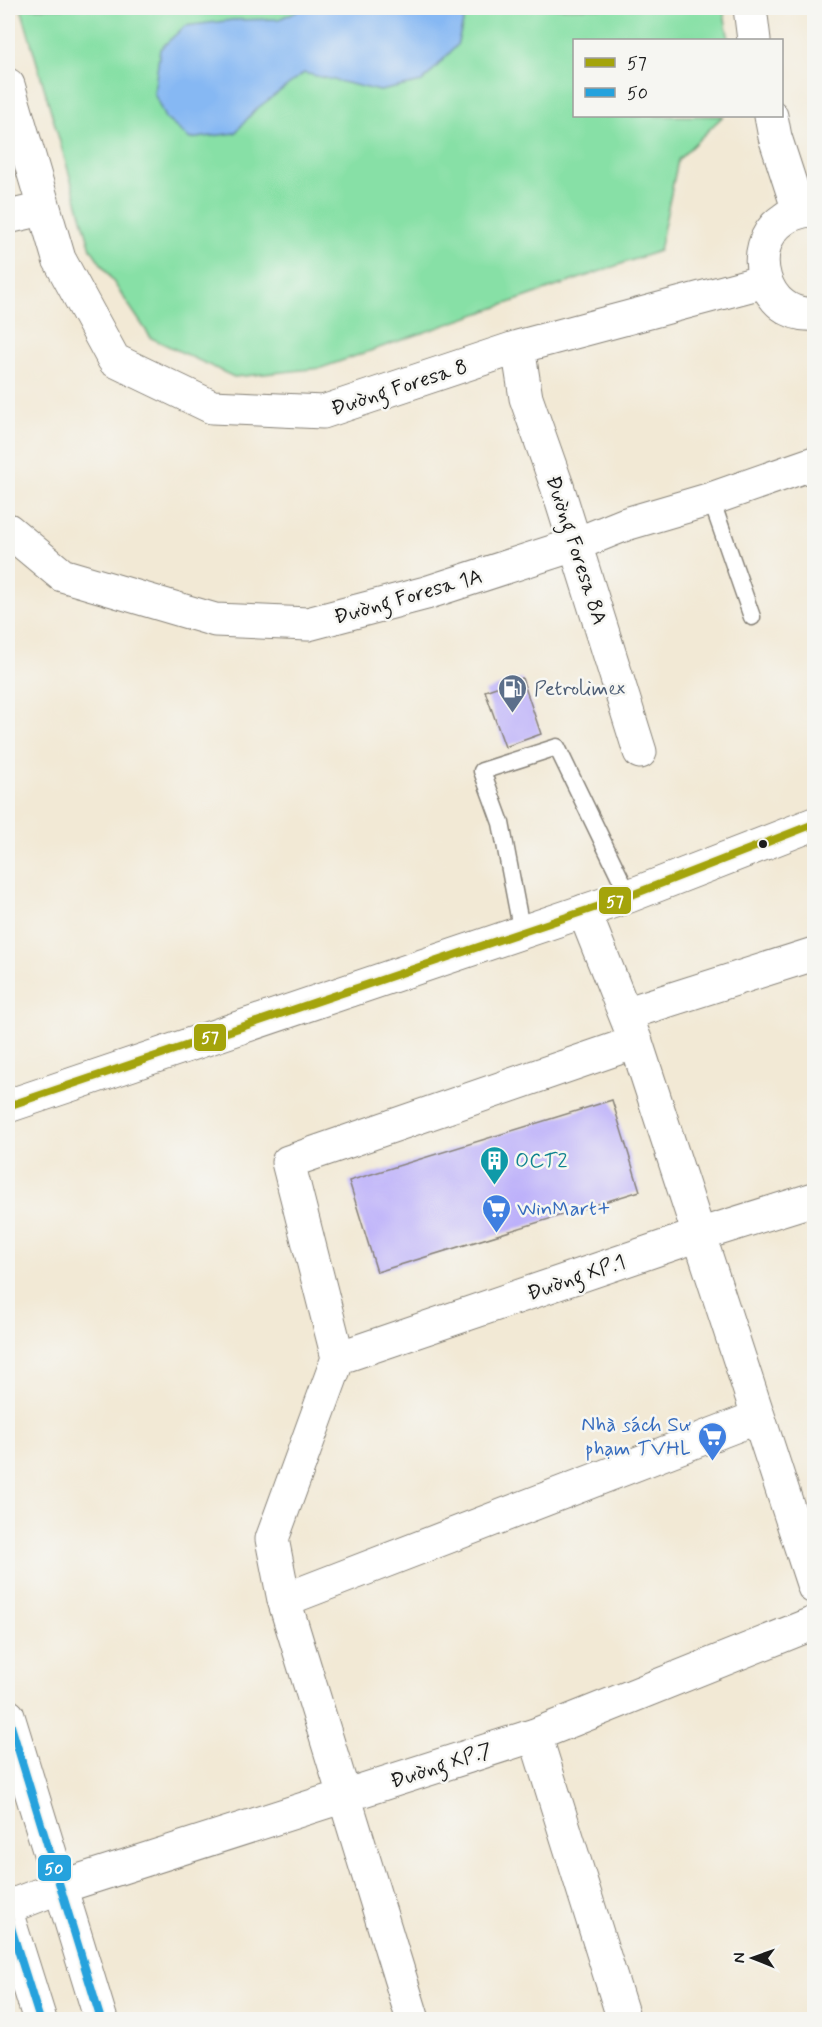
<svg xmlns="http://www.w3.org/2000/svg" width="822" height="2027" font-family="Mynerve,sans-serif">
<rect width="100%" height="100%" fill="#f6f6f2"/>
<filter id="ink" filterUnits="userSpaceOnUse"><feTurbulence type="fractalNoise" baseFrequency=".0167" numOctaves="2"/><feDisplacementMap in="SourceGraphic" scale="12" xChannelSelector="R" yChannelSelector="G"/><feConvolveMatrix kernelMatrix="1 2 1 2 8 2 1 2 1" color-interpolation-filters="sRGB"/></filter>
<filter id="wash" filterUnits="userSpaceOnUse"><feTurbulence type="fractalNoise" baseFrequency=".008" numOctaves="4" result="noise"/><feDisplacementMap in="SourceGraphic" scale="24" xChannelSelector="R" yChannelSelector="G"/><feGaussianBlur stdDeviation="1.35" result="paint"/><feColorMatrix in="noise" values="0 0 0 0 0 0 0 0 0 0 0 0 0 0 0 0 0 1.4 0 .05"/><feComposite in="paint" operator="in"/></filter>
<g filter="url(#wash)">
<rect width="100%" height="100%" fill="#f2e9d5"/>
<!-- green -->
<path fill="#87e0a6" stroke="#527e61" stroke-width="1.5" d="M 21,8 L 723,8 L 729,40 L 574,40 L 574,116 L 723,116 L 678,160 L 659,251 L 321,368 L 234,377 L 151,338 L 91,249 Z"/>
<!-- water -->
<path fill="#86b8f3" stroke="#516a88" stroke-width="1.5" d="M 304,8 L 467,8 L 457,45 L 422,82 L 380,91 L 304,73 L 255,110 L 235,133 L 190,139 L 165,118 L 154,93 L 160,49 L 185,26 L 233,20 L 279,19 Z"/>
<g id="blocks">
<!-- building -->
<path fill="#bbaffa" d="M 522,678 L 541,734 L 505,747 L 485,691 Z
M 612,1100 L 640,1191 L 377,1272 L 349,1181 Z"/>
</g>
</g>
<g filter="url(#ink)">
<use href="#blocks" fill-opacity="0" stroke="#878278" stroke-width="1.5"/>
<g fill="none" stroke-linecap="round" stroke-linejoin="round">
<defs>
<path id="service" d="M 711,499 L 752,617
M 522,933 L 501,823 L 482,771 L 557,747 L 629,896"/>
<path id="minor" d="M 750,8 L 754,40
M 8,85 L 59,259 L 114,360 L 212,407 L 323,412 L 518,347 L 765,281
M 771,116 L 775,137 L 799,211
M 814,209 C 804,211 793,212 784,219 C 743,246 764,319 814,314
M 8,217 L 43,209
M 518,347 L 526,398 L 557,486 L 640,752
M 8,530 L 62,575 L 215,620 L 308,624 L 426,593 L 574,545 L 626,524 L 711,499 L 814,463
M 584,911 L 636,1042 L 814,1587
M 625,1014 L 814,954
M 338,1358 L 699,1235 L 814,1199
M 284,1600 L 758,1417
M 535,1735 L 624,2020
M 8,1907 L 60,1887 L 535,1735 L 814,1623
M 413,2020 L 284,1600 L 272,1539 L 338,1358 L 288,1162 L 636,1042"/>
<path id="tertiary" d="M 8,1716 L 101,2020
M 8,1918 L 40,2020"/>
<path id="primary" d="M 8,1106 L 629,896 L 814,824"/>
</defs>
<!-- service casing -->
<use href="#service" stroke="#878278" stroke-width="19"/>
<!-- minor casing -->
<use href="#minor" stroke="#878278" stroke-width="35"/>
<!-- tertiary casing -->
<use href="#tertiary" stroke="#878278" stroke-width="35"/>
<!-- primary casing -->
<use href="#primary" stroke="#878278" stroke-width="35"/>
<!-- service -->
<use href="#service" stroke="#fff" stroke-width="16"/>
<!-- minor -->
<use href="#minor" stroke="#fff" stroke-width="33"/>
<!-- tertiary -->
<use href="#tertiary" stroke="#fff" stroke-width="33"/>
<!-- primary -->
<use href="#primary" stroke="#fff" stroke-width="33"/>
<defs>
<path id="bus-1" d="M 8,1106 L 629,896 L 814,824"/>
<path id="bus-2" d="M 8,1716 L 101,2020
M 8,1918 L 40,2020"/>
</defs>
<!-- bus-1 casing -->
<use href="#bus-1" stroke="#f6f6f2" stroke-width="12"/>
<!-- bus-2 casing -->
<use href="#bus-2" stroke="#f6f6f2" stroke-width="12"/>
<!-- bus-1 -->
<use href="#bus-1" stroke="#a4a40b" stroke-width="8"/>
<!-- bus-2 -->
<use href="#bus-2" stroke="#25a2dd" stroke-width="8"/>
</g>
</g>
<!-- icons -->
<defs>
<symbol id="fuel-pin" viewBox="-11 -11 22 30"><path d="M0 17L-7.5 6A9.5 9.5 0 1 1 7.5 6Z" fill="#5c6f8a" stroke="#f6f6f2"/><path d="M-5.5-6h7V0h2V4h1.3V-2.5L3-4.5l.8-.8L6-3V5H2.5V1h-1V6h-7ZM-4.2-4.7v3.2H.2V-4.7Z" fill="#fff"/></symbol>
<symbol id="building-pin" viewBox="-11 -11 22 30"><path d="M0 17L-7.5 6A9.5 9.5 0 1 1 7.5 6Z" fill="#0f9aa8" stroke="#f6f6f2"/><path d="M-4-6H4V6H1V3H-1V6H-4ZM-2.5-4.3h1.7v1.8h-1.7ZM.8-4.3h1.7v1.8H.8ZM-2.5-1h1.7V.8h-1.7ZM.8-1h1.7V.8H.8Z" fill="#fff"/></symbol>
<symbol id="supermarket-pin" viewBox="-11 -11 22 30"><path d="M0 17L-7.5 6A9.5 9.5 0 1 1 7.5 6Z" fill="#3f7fe0" stroke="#f6f6f2"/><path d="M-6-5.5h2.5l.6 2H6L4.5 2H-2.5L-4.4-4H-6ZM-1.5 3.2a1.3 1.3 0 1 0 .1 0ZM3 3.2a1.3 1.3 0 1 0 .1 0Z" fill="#fff"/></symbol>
</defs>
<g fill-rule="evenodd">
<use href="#fuel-pin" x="496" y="672" width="33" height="45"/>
<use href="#building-pin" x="478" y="1144" width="33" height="45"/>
<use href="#supermarket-pin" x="480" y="1192" width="33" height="45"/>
<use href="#supermarket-pin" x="696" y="1420" width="33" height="45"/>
</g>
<!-- markers -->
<circle fill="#1c1c1c" stroke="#f6f6f2" stroke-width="2" cx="763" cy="844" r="5"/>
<g text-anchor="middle" stroke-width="5" stroke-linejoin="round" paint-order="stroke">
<!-- street labels -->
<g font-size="21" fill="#1c1c1c" stroke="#f6f6f2">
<text transform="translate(399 387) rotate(-18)" y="7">Đường Foresa 8</text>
<text transform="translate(577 550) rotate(72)" y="7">Đường Foresa 8A</text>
<text transform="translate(408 596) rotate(-16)" y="7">Đường Foresa 1A</text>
<text transform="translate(576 1277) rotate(-19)" y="7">Đường XP.1</text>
<text transform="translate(441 1765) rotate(-18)" y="7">Đường XP.7</text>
</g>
<!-- service labels -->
<g font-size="21" fill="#4e5e75" stroke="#f6f6f2" text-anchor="start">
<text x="534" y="695">Petrolimex</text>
</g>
<!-- culture labels -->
<g font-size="21" fill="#0d838f" stroke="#f6f6f2" text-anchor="start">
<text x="515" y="1167">OCT2</text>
</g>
<!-- shop labels -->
<g font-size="21" fill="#366cbe" stroke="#f6f6f2" text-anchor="start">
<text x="517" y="1215">WinMart+</text>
<text x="691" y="1431" text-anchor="end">Nhà sách Sư<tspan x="691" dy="24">phạm TVHL</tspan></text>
</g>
</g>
<g stroke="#f6f6f2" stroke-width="2">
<rect x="598" y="886" width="34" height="29" rx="6" fill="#a4a40b"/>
<rect x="193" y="1023" width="34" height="29" rx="6" fill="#a4a40b"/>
<rect x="37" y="1854" width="35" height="28" rx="6" fill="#25a2dd"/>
</g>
<g font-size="16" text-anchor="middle" font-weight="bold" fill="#fff">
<text x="615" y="907">57</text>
<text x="210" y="1043">57</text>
<text x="54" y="1874">50</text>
</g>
<!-- margin -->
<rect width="822" height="2027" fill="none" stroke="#f6f6f2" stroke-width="30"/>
<!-- legend -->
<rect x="573" y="39" width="210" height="78" fill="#f6f6f2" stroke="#9f9f9c" stroke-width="1.5"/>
<rect x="585" y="58" width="30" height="9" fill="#a4a40b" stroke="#9f9f9c" stroke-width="1.5"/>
<text x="627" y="69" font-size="18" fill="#1c1c1c">57</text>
<rect x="585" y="88" width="30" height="9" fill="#25a2dd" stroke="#9f9f9c" stroke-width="1.5"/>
<text x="627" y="99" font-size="18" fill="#1c1c1c">50</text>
<!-- north arrow -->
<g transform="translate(753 1958) rotate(271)" stroke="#f6f6f2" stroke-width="4.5" paint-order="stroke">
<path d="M0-4.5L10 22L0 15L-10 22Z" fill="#1c1c1c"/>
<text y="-9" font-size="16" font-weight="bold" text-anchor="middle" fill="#1c1c1c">N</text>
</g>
</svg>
